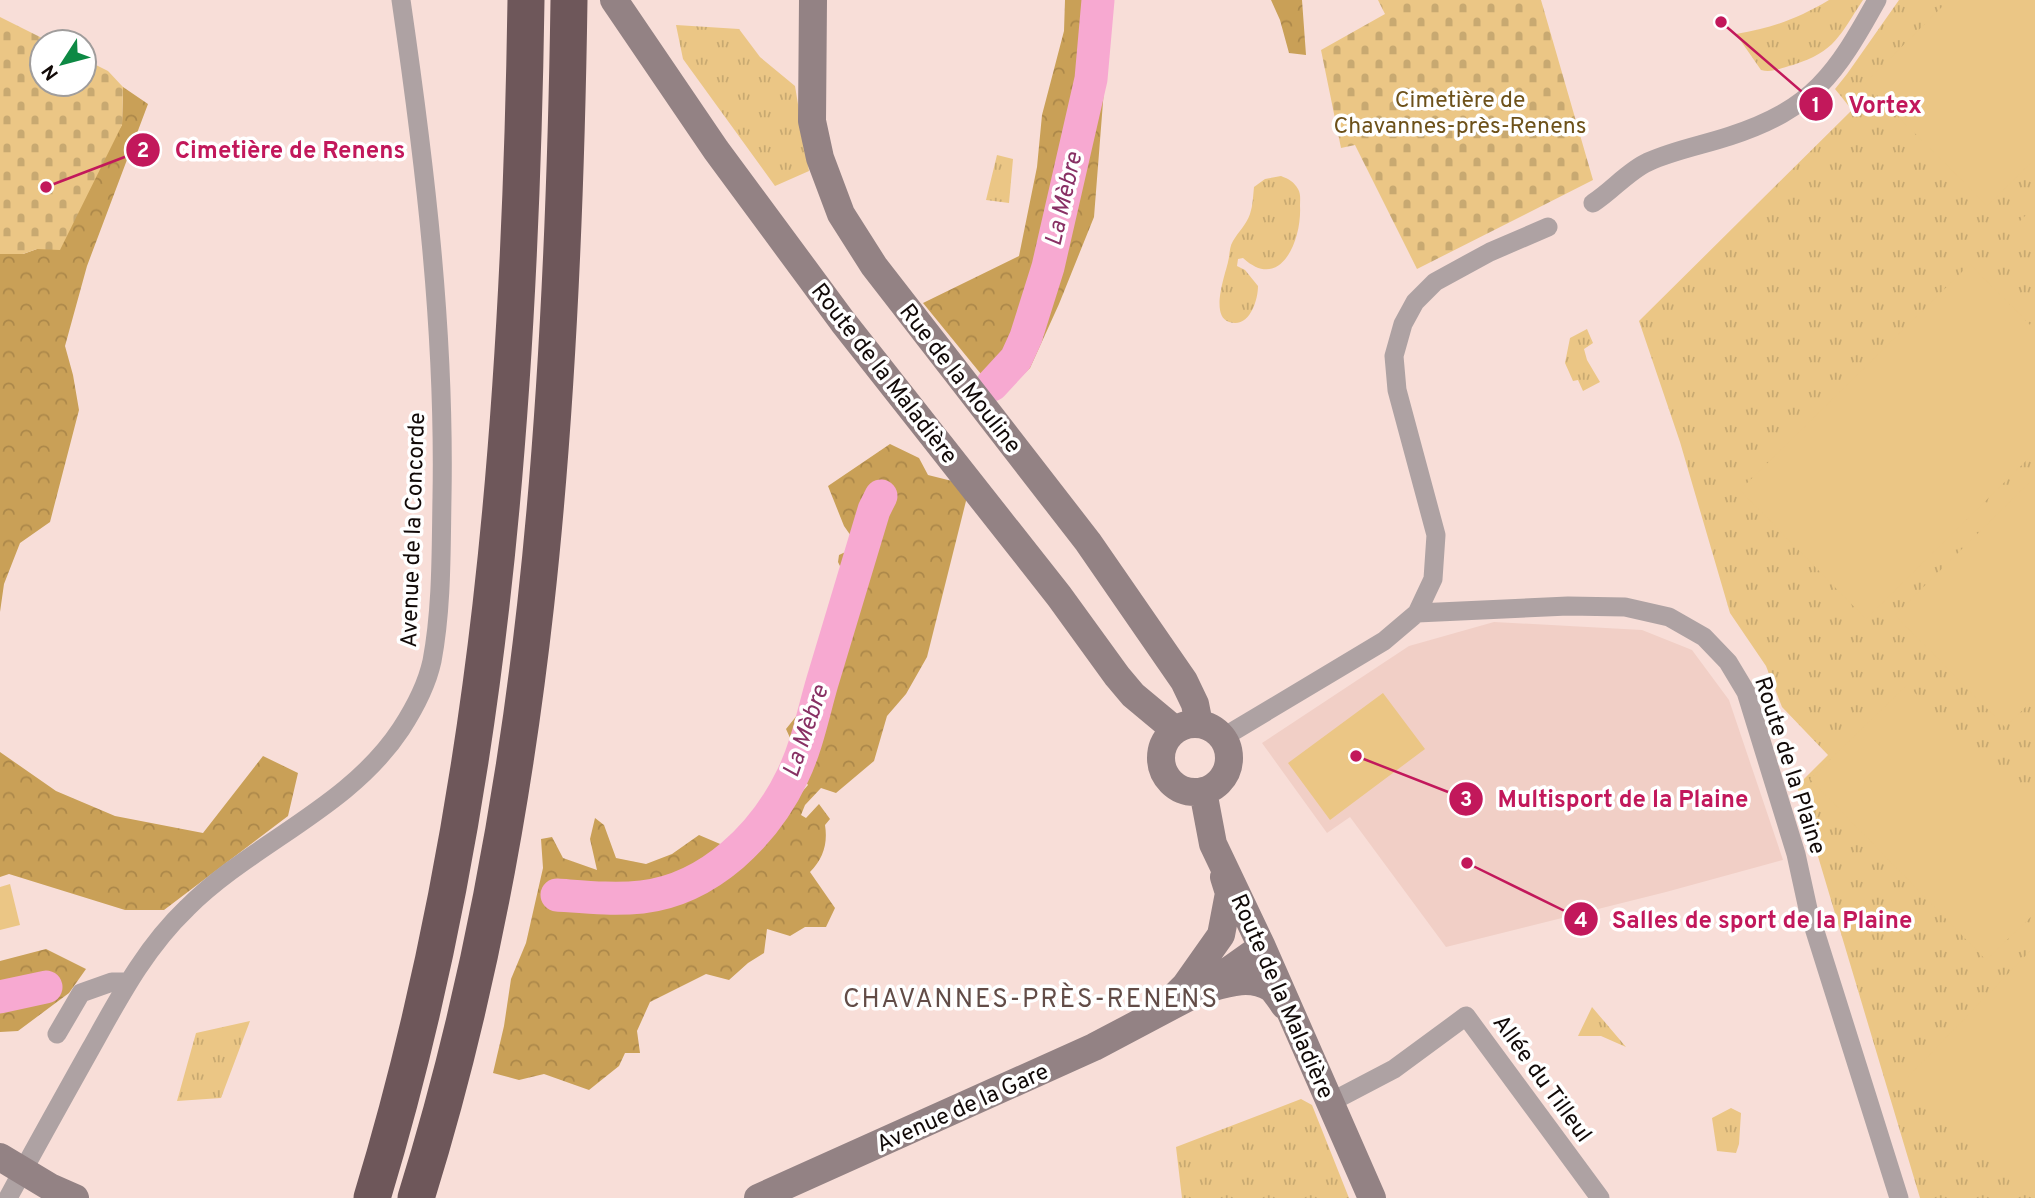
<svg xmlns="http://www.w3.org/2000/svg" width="2035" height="1198" font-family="Overpass,sans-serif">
<defs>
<pattern id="grass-tufts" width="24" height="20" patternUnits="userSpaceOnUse" patternTransform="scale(1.75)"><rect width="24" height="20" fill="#ebc685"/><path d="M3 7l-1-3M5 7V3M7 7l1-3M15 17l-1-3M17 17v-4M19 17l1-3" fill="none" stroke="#c8a971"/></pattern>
<pattern id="forest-crowns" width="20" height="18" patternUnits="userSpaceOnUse" patternTransform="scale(1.75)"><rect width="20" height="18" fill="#c9a057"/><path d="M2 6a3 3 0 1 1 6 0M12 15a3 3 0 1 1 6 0" fill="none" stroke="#ac884a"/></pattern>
<pattern id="cemetery-stones" width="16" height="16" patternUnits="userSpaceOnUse" patternTransform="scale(1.75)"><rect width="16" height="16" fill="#ebc685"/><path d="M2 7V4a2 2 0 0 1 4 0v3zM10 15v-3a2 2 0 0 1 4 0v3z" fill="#c8a971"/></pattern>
</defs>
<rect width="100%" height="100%" fill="#f8ded8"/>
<!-- built -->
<path fill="#f1cfc6" d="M 1494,622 L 1642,630 L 1692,650 L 1729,700 L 1783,860 L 1666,892 L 1446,947 L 1350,817 L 1327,833 L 1262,743 L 1409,646 Z"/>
<!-- grass -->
<path fill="url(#grass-tufts)" d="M 1829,0 L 1863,0 C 1839,36 1836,51 1793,65 C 1781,68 1772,73 1761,70 L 1736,34 C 1772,28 1797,19 1829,0 Z
M 1899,0 L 2035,0 L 2035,1198 L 1920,1198 L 1797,786 L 1828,755 L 1782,707 L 1766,666 L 1730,613 L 1680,442 L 1639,321 L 1852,110 L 1835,89 L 1847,74 Z
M 676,25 L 739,29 L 760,57 L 795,86 L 809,171 L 775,186 L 683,59 Z
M 997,155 L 1013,159 L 1009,203 L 986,200 Z
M 1281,176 C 1289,179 1294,182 1298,189 C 1301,194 1300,200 1300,206 C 1302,239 1281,293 1243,258 L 1238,259 L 1237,266 L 1245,270 L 1258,286 C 1258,301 1249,329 1229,322 C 1210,316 1225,275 1228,262 C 1230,255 1229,247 1233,241 C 1239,231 1246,225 1250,214 C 1253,205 1253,196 1254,187 L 1265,179 Z
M 1587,329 L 1593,343 L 1584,349 L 1587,360 L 1600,382 L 1583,391 L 1578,380 L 1573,381 L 1565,363 L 1570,338 Z
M 1592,1007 L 1626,1047 L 1601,1036 L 1578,1036 Z
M 250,1021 L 221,1098 L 177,1101 L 196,1033 Z
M 1301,1099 L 1312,1105 L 1349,1198 L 1182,1198 L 1176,1147 Z
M 1731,1108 L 1741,1113 L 1739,1144 L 1736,1153 L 1717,1151 L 1712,1118 Z"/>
<!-- forest -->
<path fill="url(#forest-crowns)" d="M 1065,0 L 1111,0 L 1094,217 L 1059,304 L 1030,368 L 1002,395 L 994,390 L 923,303 L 1019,256 L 1037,167 L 1042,115 L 1064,31 Z
M 1271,0 L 1302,0 L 1306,55 L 1289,53 L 1280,20 Z
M 123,87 L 148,104 L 87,266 L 65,346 L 73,375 L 79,410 L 50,522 L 20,543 L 4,584 L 0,612 L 0,254 L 23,254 L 37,249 L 122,125 Z
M 890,444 L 919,458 L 928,475 L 960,483 L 967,497 L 927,657 L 906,694 L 887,716 L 874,761 L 836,793 L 821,788 L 805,805 L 801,815 L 806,818 L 819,804 L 830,819 L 825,825 C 828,844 823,859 810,872 L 835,908 L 826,927 L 805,927 L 790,936 L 767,929 L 764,953 L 748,963 L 729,980 L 706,974 L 650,1002 L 637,1031 L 640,1053 L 625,1053 L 619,1066 L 589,1090 L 544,1074 L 519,1080 L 493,1073 L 504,1026 L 511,979 L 526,943 L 543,868 L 541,839 L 552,837 L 563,858 L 597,870 L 590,839 L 595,818 L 604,825 L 616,858 L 646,864 L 672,854 L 699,835 L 739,852 L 773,826 L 808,785 L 794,763 L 803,743 L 791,740 L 786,729 L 798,714 L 809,712 L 813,683 L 821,678 L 833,635 L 823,625 L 843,572 L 838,562 L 839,555 L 858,546 L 844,526 L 828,486 Z
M 0,752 L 56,791 L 115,816 L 203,833 L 263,756 L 298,773 L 288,816 L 164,910 L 125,910 L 9,874 L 0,877 Z
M 46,949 L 86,969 L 69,993 L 18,1031 L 0,1032 L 0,961 Z"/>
<!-- cemetery -->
<path fill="url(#cemetery-stones)" d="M 1378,0 L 1541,0 L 1593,180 L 1417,269 L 1355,145 L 1341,148 L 1321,50 L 1385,14 Z
M 0,17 L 50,42 L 42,42 L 42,84 L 84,84 L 84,59 L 108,71 L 123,87 L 122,125 L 60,250 L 37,249 L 23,254 L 0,254 Z"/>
<!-- pitch -->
<path fill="#ebc685" d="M 1949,0 L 2035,0 L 2035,159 L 1987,206 L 1865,83 Z
M 2035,206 L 2035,254 L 2011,230 Z
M 1970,264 L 2035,330 L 2035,452 L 1866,619 L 1740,490 Z
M 2035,477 L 2035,698 L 2005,727 L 1895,615 Z
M 1907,685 L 2035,813 L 2035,913 L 1986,960 L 1810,779 Z
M 1383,693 L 1425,749 L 1330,820 L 1288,763 Z
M 10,884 L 20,925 L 0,930 L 0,887 Z
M 2035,946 L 2035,1184 L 2024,1195 L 1907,1078 Z"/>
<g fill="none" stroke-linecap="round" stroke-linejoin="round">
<!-- river -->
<path stroke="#f7a9d1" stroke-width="33" d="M 992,385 L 1016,359 L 1026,337 L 1048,267 L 1091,79 L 1098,0
M 557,895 C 585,897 613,900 642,897 C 710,889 765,834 793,775 C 807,746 813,714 822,683 C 839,626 856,568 874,510 L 881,496
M 0,997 L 46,987"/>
<!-- street -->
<path stroke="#aea2a3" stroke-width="19" d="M 1593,203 C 1612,191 1628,171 1648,162 C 1674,150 1703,145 1730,136 C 1813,109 1836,74 1877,0
M 1417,613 L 1568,606 L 1625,607 L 1669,617 L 1704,637 L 1728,662 L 1746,692 L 1796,854 L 1808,909 L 1899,1198
M 1222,738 L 1384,641 L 1417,613 L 1433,579 L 1436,535 L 1397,390 L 1394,356 L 1403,324 L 1415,302 L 1435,282 L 1490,252 L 1548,227
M 57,1034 L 81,993 L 112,982 L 128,982
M 1331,1102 L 1394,1069 L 1466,1016 L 1600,1198
M 8,1198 C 35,1148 63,1098 91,1048 C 119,998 145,948 187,908 C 252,843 349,808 401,729 C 414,709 427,684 432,661 C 442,608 441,551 442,497 C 445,330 425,165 401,0"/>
<!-- secondary -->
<path stroke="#938284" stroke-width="28" d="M 614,0 L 716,150 L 843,322 L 1059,596 L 1117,676 L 1133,695 L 1175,730
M 813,0 L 812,121 L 820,158 L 841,214 L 874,266 L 1088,542 L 1184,681 L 1195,704 L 1199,724
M1161 758a34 34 0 1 1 68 0a34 34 0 1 1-68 0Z
M 1203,791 L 1213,844 L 1262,947 L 1372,1198
M 1210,988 C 1230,982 1252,976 1271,988 C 1276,992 1281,1001 1285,1006
M 1174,997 L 1185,986 L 1221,935 L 1229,893 L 1224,877
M 0,1157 L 50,1187 L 75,1198
M 758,1198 L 1094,1047 L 1200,991 L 1262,947"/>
<!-- highway -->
<path stroke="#6e575a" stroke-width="37" d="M 372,1198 C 490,810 520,404 526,0
M 416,1198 C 537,811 563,403 569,0"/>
</g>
<g text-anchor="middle" stroke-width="7" stroke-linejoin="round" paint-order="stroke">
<!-- park labels -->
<g font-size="23" fill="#6d511a" stroke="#fff">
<text x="1460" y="107">Cimetière de<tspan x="1460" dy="26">Chavannes-près-Renens</tspan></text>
</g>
<!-- street labels -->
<g font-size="23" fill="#110907" stroke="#fff">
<text transform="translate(885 373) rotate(52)" y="8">Route de la Maladière</text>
<text transform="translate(961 378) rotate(52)" y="8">Rue de la Mouline</text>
<text transform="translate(412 530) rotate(-88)" y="8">Avenue de la Concorde</text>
<text transform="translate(1791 765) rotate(72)" y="8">Route de la Plaine</text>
<text transform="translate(1283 996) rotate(66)" y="8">Route de la Maladière</text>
<text transform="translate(1543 1078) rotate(54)" y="8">Allée du Tilleul</text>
<text transform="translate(962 1107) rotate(-24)" y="8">Avenue de la Gare</text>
</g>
<!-- water labels -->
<g font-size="24" font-style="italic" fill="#883064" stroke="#fff">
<text transform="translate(1063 199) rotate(-77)" y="8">La Mèbre</text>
<text transform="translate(805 731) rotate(-71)" y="8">La Mèbre</text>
</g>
<!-- quarter labels -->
<g font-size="26" letter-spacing="2" fill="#624c47" stroke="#fff">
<text x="1031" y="1007">CHAVANNES-PRÈS-RENENS</text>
</g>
</g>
<!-- callouts -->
<path fill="none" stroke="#c2185b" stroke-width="2.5" d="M1721 22L1816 104M46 187L143 150M1356 756L1466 799M1467 863L1581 919"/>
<g fill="#c2185b" stroke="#fff" stroke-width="2.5">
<circle cx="1721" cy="22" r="7"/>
<circle cx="46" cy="187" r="7"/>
<circle cx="1356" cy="756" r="7"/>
<circle cx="1467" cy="863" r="7"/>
<circle cx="1816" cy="104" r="18"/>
<circle cx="143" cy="150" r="18"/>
<circle cx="1466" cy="799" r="18"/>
<circle cx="1581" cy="919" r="18"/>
</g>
<g font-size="21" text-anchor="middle" font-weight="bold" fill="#fff">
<text x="1816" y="112">1</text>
<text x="143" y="157">2</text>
<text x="1466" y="806">3</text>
<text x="1581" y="927">4</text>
</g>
<g font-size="24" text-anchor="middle" font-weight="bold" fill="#c2185b" stroke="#fff" stroke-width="7" stroke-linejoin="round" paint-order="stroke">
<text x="1885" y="113">Vortex</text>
<text x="290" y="158">Cimetière de Renens</text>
<text x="1623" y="807">Multisport de la Plaine</text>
<text x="1762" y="928">Salles de sport de la Plaine</text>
</g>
<!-- north arrow -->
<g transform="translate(63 63) rotate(234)"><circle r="33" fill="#ffffff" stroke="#a09d9c" stroke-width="2"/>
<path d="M0-5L12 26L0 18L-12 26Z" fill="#0d8944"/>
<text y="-10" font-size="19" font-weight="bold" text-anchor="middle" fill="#110907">N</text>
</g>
</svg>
